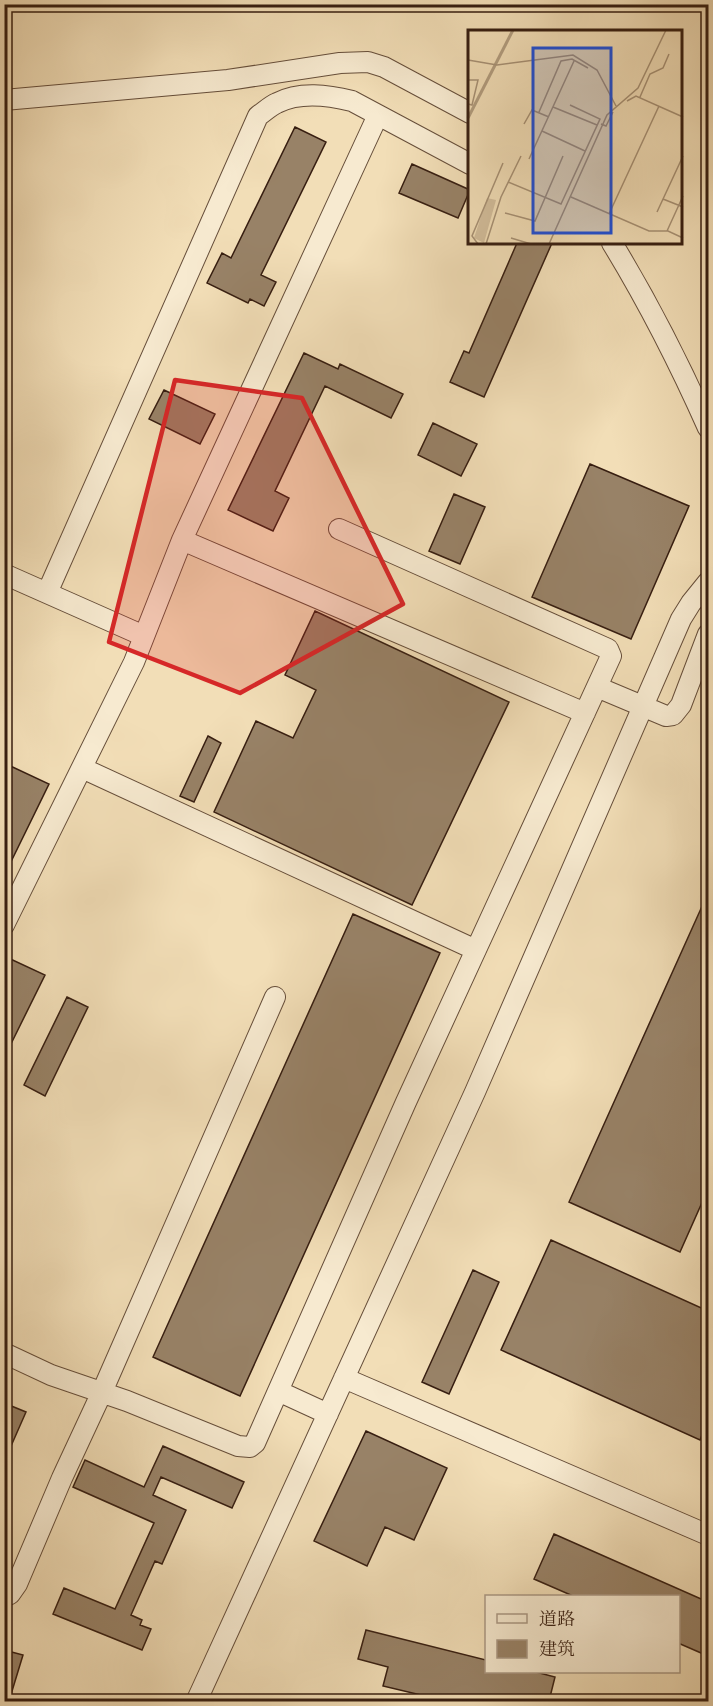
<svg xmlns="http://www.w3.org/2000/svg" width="713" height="1706" font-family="'IM FELL English','Noto Serif SC',serif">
<rect width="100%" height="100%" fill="#f2deb7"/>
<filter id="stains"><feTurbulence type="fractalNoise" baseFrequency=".00333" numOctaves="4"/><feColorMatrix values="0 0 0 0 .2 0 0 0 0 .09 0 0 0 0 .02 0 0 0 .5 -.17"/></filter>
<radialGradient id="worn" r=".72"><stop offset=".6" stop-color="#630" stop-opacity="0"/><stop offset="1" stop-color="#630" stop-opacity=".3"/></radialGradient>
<!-- building -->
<path fill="#988267" stroke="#371e11" stroke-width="1.5" d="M 295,127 L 326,142 L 261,275 L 276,282 L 264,306 L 250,299 L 248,303 L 207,283 L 222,253 L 231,258 Z
M 412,164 L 470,190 L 458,218 L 399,193 Z
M 517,243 L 552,243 L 484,397 L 450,382 L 464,351 L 469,353 Z
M 304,353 L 338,369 L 340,364 L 403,394 L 391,418 L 325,386 L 275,491 L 289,498 L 273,531 L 228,510 Z
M 164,390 L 215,414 L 200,444 L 149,419 Z
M 433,423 L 477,444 L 461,476 L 418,455 Z
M 590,464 L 689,506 L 631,639 L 532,597 Z
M 454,494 L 485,507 L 460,564 L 429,551 Z
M 315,611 L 509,702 L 412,905 L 214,812 L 256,721 L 293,738 L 316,690 L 285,675 Z
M 208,736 L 221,743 L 194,802 L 180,796 Z
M 4,763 L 49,784 L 4,876 Z
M 708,893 L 708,1189 L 680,1252 L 569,1202 Z
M 353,914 L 440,953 L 240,1396 L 153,1357 Z
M 4,956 L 45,975 L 4,1058 Z
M 67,997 L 88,1007 L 45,1096 L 24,1085 Z
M 551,1240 L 708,1311 L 708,1420 L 700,1440 L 501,1350 Z
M 473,1270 L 499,1282 L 449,1394 L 422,1382 Z
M 4,1403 L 26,1412 L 4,1462 Z
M 366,1431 L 447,1468 L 414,1540 L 385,1527 L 367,1566 L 314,1541 Z
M 163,1446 L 244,1482 L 232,1508 L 161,1477 L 153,1495 L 186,1510 L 162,1564 L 155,1561 L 131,1615 L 142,1620 L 140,1625 L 151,1629 L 142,1650 L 53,1614 L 64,1588 L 115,1609 L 154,1523 L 73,1487 L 85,1460 L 144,1487 Z
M 554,1534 L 708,1602 L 708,1656 L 678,1643 L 678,1596 L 573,1596 L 534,1579 Z
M 366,1630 L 486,1660 L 486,1671 L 532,1671 L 555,1677 L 549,1701 L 446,1701 L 383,1686 L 388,1667 L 358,1659 Z
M 4,1650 L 23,1655 L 9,1701 L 4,1701 Z"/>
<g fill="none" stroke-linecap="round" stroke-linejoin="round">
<defs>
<path id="minor" d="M 4,100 L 228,80 L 340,63 L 368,62 L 384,67 L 470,113
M 612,243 C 648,302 680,365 708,428
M 182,540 L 585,713
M 4,574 L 144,636
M 47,593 L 258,116 C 264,112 270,106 277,103 C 300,91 328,95 352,101 L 470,164
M 597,687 L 666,716 L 673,715 L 681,705 L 708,634
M 82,768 L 476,950
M 4,925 L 134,662 L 182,540 L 378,115
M 4,1353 L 51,1375 L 127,1401 L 238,1446 L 250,1447 L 255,1443 L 406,1102 L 611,656 L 608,649 L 339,529
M 344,1378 L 708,1535
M 278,1391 L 328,1414
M 4,1597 L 10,1594 L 17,1584 L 62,1478 L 102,1392 L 275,997
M 196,1702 L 475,1092 L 681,619 L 691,603 L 708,582"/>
</defs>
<!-- minor casing -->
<use href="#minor" stroke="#664e3a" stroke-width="22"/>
<!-- minor -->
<use href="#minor" stroke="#f7ead0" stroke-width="20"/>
</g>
<!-- marked area -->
<path fill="#d62828" fill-opacity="0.2" stroke="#d62828" stroke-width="4.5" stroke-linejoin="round" d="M 175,380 L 302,398 L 403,604 L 240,693 L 109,642 Z"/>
<!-- overview -->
<g transform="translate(468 30)">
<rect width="214" height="214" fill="#f2deb7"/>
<path d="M 19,168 L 28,170 L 16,213 L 6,208 Z" fill="#d2bd9b"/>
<path fill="none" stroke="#b29d7f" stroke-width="3" d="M 0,88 L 45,0"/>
<path fill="none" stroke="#a79175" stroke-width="1.5" d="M 0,30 L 29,35 L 105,25 L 129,40 L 148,76M 0,50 L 10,50 L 4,75 L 0,74M 172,67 L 182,44 L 195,38 L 201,24M 159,71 L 168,66 L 215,87M 85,77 L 129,95M 71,82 L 93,31 L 104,29 L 120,38M 56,94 L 64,80 L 81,87M 133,94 L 138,96 L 145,82M 74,101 L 117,121M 61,129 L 106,31M 40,152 L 93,174 L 132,89 L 102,75M 103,167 L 181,201 L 200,201 L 215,208M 195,169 L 215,177M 189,182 L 215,126M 37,183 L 67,191 L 95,126M 141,184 L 191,76M 199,201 L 215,166M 43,208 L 63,214M 10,214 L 4,206 L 35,133M 18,214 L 33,167 L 53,126M 81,214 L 139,85 L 170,58 L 198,0"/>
<path fill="#1d4ed8" fill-opacity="0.15" stroke="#1d4ed8" stroke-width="3" d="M 65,18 L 143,18 L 143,203 L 65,203 Z"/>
<rect width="214" height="214" fill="none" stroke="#371e11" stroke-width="3"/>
</g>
<!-- margin -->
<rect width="713" height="1706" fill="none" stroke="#f2deb7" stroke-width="24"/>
<rect x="6" y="6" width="701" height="1694" fill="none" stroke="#371e11" stroke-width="3"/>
<rect x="12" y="12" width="689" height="1682" fill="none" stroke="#371e11" stroke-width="1.5"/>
<!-- legend -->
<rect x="485" y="1595" width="195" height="78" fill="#f7ead0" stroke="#aa9884" stroke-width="1.5"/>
<rect x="497" y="1614" width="30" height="9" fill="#f7ead0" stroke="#aa9884" stroke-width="1.5"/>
<text x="539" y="1625" font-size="18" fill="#371e11">道路</text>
<rect x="497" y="1640" width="30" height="18" fill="#988267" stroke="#aa9884" stroke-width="1.5"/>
<text x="539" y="1655" font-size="18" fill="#371e11">建筑</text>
<rect width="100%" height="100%" filter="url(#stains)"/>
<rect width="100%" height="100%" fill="url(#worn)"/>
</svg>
